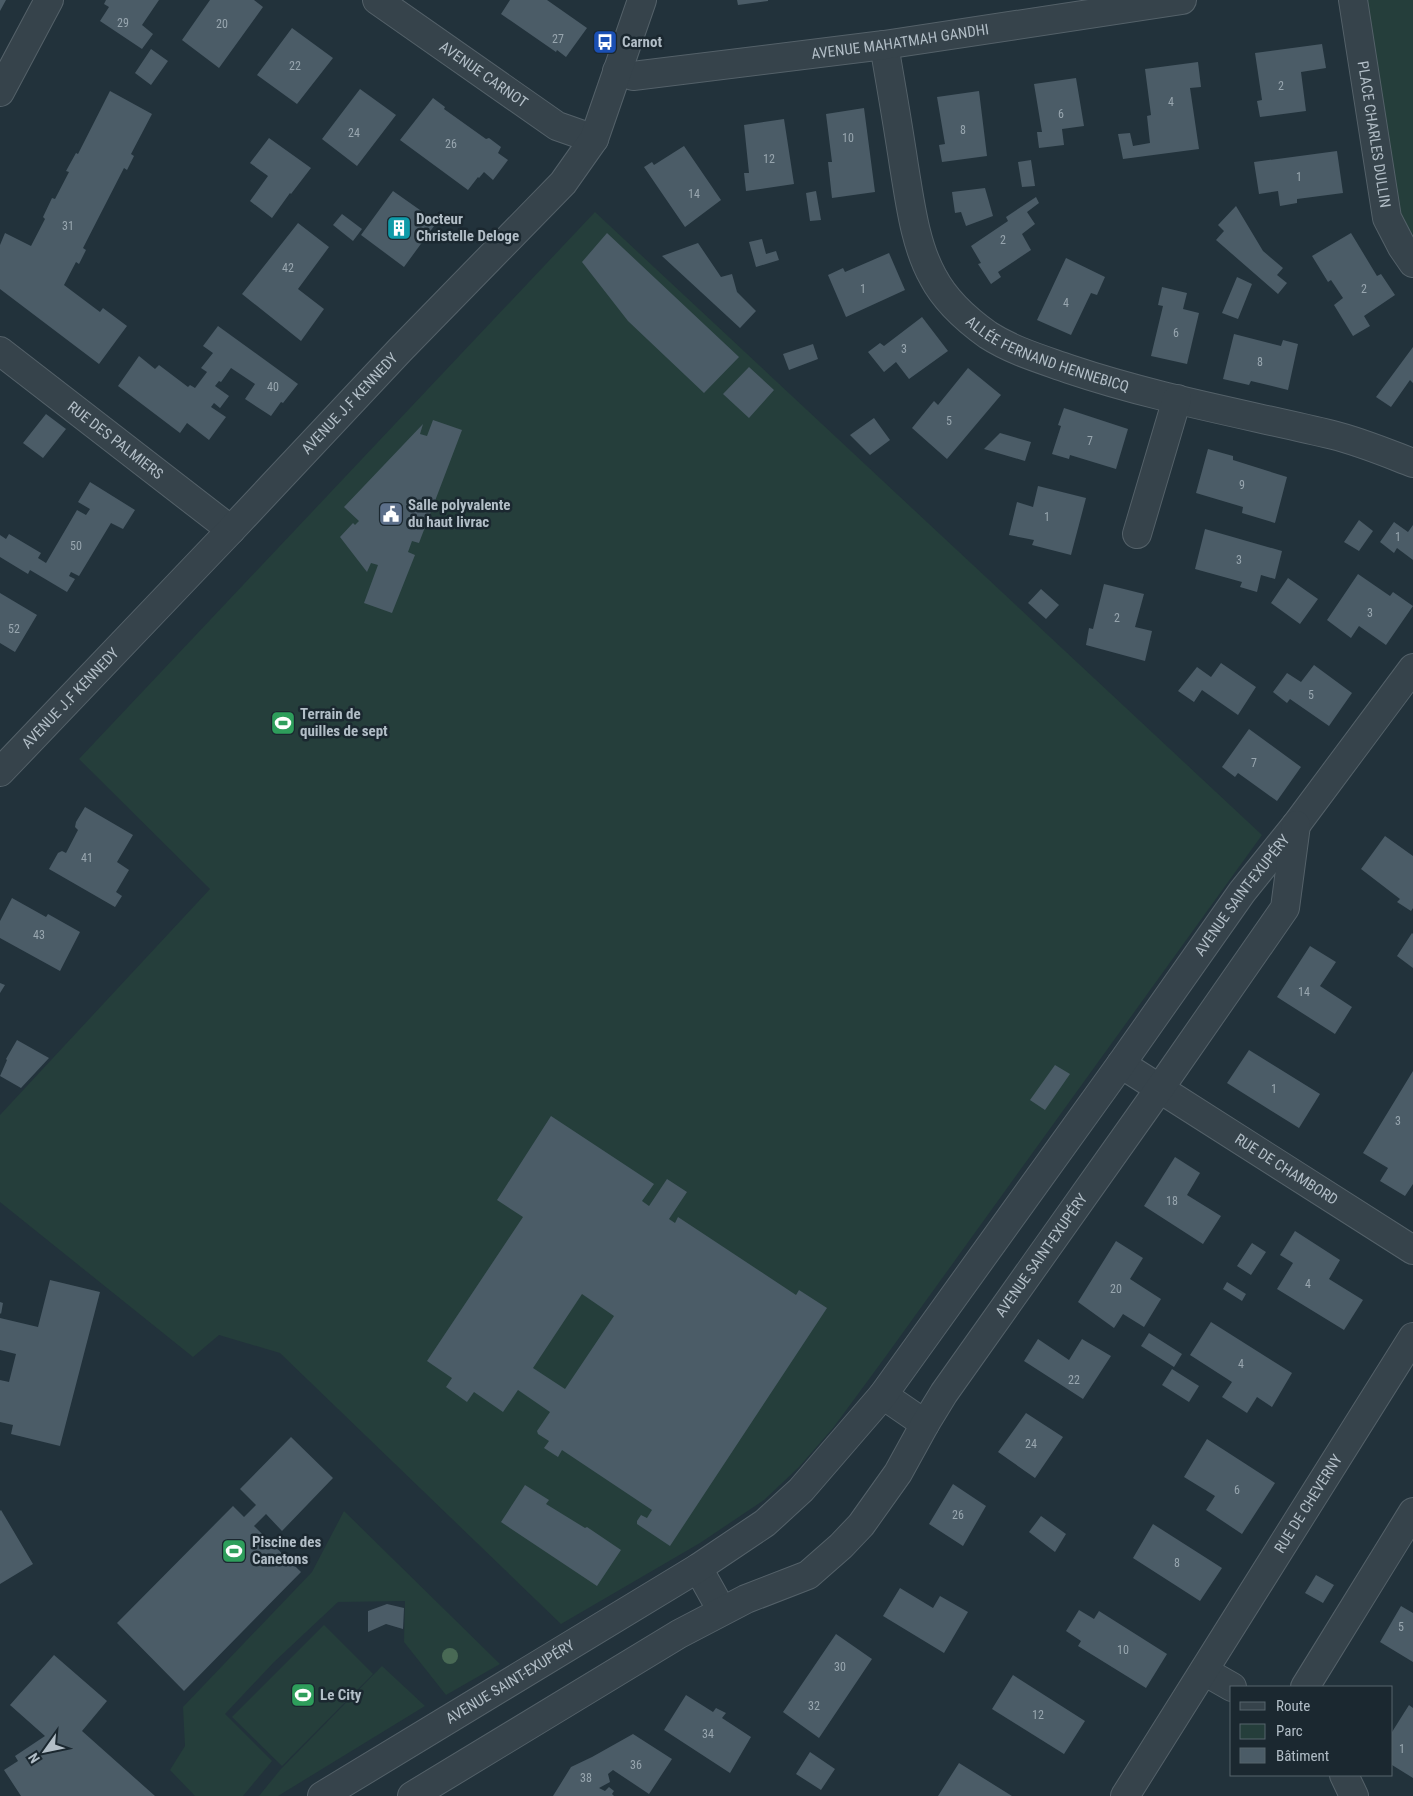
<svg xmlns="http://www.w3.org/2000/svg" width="1413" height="1796" font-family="'Roboto Condensed',sans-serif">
<rect width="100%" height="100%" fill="#22323b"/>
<!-- green -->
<path fill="#253e3b" d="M 1357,0 L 1413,0 L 1413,239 L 1392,213 Z
M 595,212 L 1262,835 L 886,1356 L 833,1428 L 799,1467 L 764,1500 L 700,1543 L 561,1624 L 280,1353 L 219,1335 L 193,1357 L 0,1202 L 0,1115 L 210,889 L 79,759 Z
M 344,1511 L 500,1664 L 446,1695 L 404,1642 L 405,1601 L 338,1602 L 274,1662 L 225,1714 L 272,1761 L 243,1796 L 195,1796 L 170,1770 L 185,1746 L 183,1707 L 312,1572 Z
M 324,1625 L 373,1674 L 282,1766 L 232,1717 Z
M 382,1666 L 425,1706 L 278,1796 L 259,1796 L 280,1770 Z"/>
<!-- building -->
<path fill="#4b5c67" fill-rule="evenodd" d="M 0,0 L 6,0 L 0,11 Z
M 106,0 L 159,0 L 142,25 L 153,34 L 142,49 L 100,21 L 109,7 L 104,4 Z
M 210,0 L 254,0 L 263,7 L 219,68 L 182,40 Z
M 510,0 L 547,0 L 587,28 L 566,57 L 557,50 L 556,52 L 501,14 Z
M 737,0 L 768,0 L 768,1 L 738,5 Z
M 292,28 L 333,58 L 297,104 L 257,75 Z
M 1322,44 L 1326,68 L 1301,72 L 1306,111 L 1260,117 L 1257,101 L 1262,100 L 1255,53 Z
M 151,49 L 168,61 L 151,85 L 135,73 Z
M 1198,62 L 1201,87 L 1190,88 L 1199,149 L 1123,159 L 1118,134 L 1130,133 L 1133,146 L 1150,143 L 1147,116 L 1151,115 L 1145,69 Z
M 1076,78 L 1084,126 L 1062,129 L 1064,145 L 1039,148 L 1037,132 L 1042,132 L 1034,84 Z
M 360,89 L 396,115 L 357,166 L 322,139 Z
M 110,91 L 152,114 L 131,154 L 134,156 L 127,170 L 124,168 L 83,248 L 86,250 L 79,264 L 76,262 L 64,285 L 100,312 L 103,308 L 127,326 L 99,364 L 0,289 L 0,245 L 5,233 L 31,246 L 45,219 L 43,217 L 52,198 L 55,199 L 69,172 L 66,171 L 76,153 L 78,154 Z
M 979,91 L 987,156 L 942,162 L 939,145 L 945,144 L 937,97 Z
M 433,98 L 445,107 L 444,109 L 486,139 L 489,138 L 501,147 L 498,153 L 508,160 L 493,180 L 484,172 L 479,178 L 478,177 L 468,190 L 400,140 Z
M 864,108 L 875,192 L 832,198 L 828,162 L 832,162 L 826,114 Z
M 784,119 L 794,184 L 746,191 L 744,173 L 749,173 L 744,125 Z
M 269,138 L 311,168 L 291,194 L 290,193 L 272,218 L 250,201 L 268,176 L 250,163 Z
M 684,146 L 721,200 L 685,227 L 644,167 L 652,162 L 654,165 Z
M 1337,151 L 1343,193 L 1297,199 L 1297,203 L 1280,206 L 1278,191 L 1259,194 L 1254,162 Z
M 1031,160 L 1035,186 L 1022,187 L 1018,162 Z
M 985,188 L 993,216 L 966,226 L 961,212 L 955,213 L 952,192 Z
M 393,191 L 437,222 L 404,267 L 361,235 Z
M 816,191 L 821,220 L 810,221 L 806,193 Z
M 1036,197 L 1039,203 L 1027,212 L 1035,224 L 1022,234 L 1031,250 L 998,272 L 1001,277 L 991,284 L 978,264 L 981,263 L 971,246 L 1008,221 L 1006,217 Z
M 1236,206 L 1263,251 L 1283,268 L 1277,275 L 1287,283 L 1278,294 L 1216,240 L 1224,231 L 1218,225 Z
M 342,214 L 362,229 L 353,241 L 333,225 Z
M 298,223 L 329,247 L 298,289 L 324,309 L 301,341 L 242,294 Z
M 607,233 L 739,357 L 704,393 L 628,321 L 582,262 Z
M 1351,233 L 1377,276 L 1381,274 L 1395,295 L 1364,316 L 1370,326 L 1353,336 L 1334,305 L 1343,298 L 1331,280 L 1328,282 L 1312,256 Z
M 762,239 L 766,254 L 776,251 L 779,260 L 756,267 L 749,242 Z
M 698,243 L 721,277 L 732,274 L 737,292 L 756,311 L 740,328 L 662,256 Z
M 889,253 L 905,290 L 846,317 L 828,275 L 843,268 L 845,272 Z
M 1066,258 L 1105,277 L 1097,295 L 1091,293 L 1071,335 L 1037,320 Z
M 1237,277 L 1252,284 L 1238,319 L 1222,313 Z
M 1162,287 L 1187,293 L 1183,309 L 1199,313 L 1187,364 L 1151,356 L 1163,306 L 1158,305 Z
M 922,317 L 948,351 L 909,379 L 896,362 L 884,372 L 868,352 L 880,343 L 884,346 Z
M 218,326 L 298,384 L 283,403 L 281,402 L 271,416 L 245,399 L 255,384 L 231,368 L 221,382 L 219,381 L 215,386 L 229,396 L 220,408 L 214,403 L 211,407 L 226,417 L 209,440 L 187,423 L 180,433 L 118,386 L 139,356 L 155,369 L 159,365 L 188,387 L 190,385 L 195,388 L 207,372 L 201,368 L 213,353 L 203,346 Z
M 1234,334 L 1281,346 L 1283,340 L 1298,344 L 1288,390 L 1251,381 L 1249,385 L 1223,379 Z
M 813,344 L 818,359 L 789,370 L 783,354 Z
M 1413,347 L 1413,383 L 1410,380 L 1391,407 L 1376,397 Z
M 749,367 L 774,390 L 749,418 L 723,394 Z
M 968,368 L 1001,395 L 947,459 L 912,428 L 934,401 L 938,405 Z
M 1064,408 L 1128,429 L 1116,469 L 1070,455 L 1069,459 L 1052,454 L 1061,426 L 1058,425 Z
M 46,414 L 66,429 L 43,458 L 23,443 Z
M 874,418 L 890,440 L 870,455 L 850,435 Z
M 433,420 L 462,430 L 419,543 L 412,541 L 408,552 L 415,555 L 392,613 L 364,603 L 378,565 L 371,563 L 367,572 L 340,537 L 353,523 L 355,525 L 359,521 L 344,507 L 423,424 L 420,434 L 427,436 Z
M 1000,433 L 1031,442 L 1025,461 L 984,449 Z
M 1208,449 L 1233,456 L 1233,460 L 1287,477 L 1275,523 L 1242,513 L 1243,507 L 1196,493 Z
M 90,482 L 135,510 L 123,529 L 111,523 L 79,576 L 71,572 L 69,576 L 75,579 L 67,592 L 30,570 L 28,574 L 0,557 L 0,535 L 6,539 L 9,534 L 41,553 L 38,558 L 46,563 L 77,510 L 86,515 L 90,509 L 78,502 Z
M 1038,486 L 1086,498 L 1071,555 L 1032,545 L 1034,540 L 1009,535 L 1017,502 L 1033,507 Z
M 1359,520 L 1373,531 L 1359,551 L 1344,542 Z
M 1394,522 L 1408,532 L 1413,525 L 1413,560 L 1397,548 L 1394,553 L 1380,542 Z
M 1205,529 L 1282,551 L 1275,579 L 1261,575 L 1257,592 L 1240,587 L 1242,582 L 1195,569 Z
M 1358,574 L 1390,596 L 1393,592 L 1413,606 L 1386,645 L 1359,626 L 1351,638 L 1327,620 Z
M 1288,578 L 1318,599 L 1300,624 L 1271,603 Z
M 1104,584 L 1144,594 L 1135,627 L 1152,631 L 1145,661 L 1086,645 L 1089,628 L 1093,629 Z
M 1041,589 L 1059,605 L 1046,619 L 1028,603 Z
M 0,593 L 37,615 L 15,652 L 0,643 Z
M 1221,663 L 1256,687 L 1238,715 L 1202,690 L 1194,702 L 1178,691 L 1197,667 L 1211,677 Z
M 1314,665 L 1352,693 L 1329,726 L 1290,699 L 1287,703 L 1273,692 L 1287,673 L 1301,682 Z
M 1249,729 L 1301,767 L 1277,801 L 1238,773 L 1235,777 L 1222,767 Z
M 85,807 L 133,835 L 117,862 L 129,870 L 116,892 L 122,896 L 115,907 L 49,869 L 58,853 L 62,851 L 66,853 L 78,830 L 75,827 L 76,822 Z
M 1385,836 L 1413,856 L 1413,908 L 1411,911 L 1397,902 L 1400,899 L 1361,869 Z
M 12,898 L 46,917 L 48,914 L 80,932 L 60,971 L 0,938 L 0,921 Z
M 1412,933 L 1413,934 L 1413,968 L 1397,956 Z
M 1310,946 L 1336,962 L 1320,986 L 1352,1007 L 1335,1034 L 1277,997 Z
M 0,983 L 5,985 L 0,993 Z
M 17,1040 L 49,1058 L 21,1088 L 0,1076 L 7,1060 L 6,1059 Z
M 1249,1050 L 1320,1094 L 1299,1128 L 1227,1083 Z
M 1055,1065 L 1070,1074 L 1045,1110 L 1030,1100 Z
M 1413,1071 L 1413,1184 L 1405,1196 L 1380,1181 L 1388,1168 L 1363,1153 Z
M 551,1116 L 654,1184 L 642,1201 L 649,1206 L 667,1179 L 687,1192 L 669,1219 L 675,1223 L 678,1217 L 796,1295 L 799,1290 L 827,1308 L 670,1546 L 637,1524 L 637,1521 L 641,1515 L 647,1518 L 652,1510 L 562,1450 L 558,1457 L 544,1448 L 549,1441 L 538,1434 L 537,1431 L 550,1412 L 518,1390 L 503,1412 L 474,1392 L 467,1402 L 446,1387 L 452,1378 L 427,1361 L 523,1217 L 497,1200 ZM 582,1294 L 614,1316 L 565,1389 L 533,1368 Z
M 1175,1157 L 1200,1173 L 1187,1195 L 1221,1216 L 1203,1244 L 1144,1206 Z
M 1295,1231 L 1340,1260 L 1329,1279 L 1363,1300 L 1344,1330 L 1277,1289 L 1293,1263 L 1280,1255 Z
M 1116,1241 L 1143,1258 L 1130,1279 L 1161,1299 L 1144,1327 L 1123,1314 L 1114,1328 L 1078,1302 Z
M 1252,1243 L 1266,1252 L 1251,1275 L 1237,1266 Z
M 50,1280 L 100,1292 L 60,1446 L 11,1434 L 13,1425 L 0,1422 L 0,1380 L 9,1382 L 16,1354 L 0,1350 L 0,1318 L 38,1327 Z
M 1227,1282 L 1246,1294 L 1242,1301 L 1223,1289 Z
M 0,1302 L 3,1303 L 1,1314 L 0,1313 Z
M 1211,1322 L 1292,1373 L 1272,1407 L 1257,1397 L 1247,1413 L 1222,1397 L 1232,1382 L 1190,1355 Z
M 1149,1333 L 1182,1354 L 1174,1367 L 1141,1346 Z
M 1038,1339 L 1069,1360 L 1082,1339 L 1111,1356 L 1083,1399 L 1024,1361 Z
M 1172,1369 L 1199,1386 L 1189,1402 L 1162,1385 Z
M 1026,1413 L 1063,1437 L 1035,1478 L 998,1452 Z
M 291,1437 L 333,1478 L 282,1531 L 266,1514 L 254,1526 L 301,1572 L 184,1691 L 117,1623 L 233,1506 L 244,1517 L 256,1505 L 240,1489 Z
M 1207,1439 L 1275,1483 L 1242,1534 L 1206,1510 L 1215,1496 L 1184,1477 Z
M 953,1484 L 986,1506 L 963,1546 L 929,1524 Z
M 525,1485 L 549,1500 L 546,1504 L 585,1528 L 587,1527 L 621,1550 L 597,1586 L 501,1522 Z
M 1,1510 L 33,1564 L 0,1584 L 0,1511 Z
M 1041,1516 L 1066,1534 L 1055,1552 L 1029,1532 Z
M 1153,1524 L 1222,1568 L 1200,1601 L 1133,1558 Z
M 1316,1575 L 1334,1585 L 1323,1603 L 1305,1593 Z
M 900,1588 L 933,1608 L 940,1596 L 968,1612 L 944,1653 L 883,1616 Z
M 387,1604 L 404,1608 L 403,1629 L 386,1624 L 368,1632 L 368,1611 Z
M 1401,1606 L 1413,1613 L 1413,1662 L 1380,1642 Z
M 1079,1610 L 1094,1619 L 1099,1611 L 1167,1654 L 1146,1688 L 1078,1646 L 1081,1641 L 1066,1631 Z
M 836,1634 L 872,1659 L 819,1738 L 783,1712 Z
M 54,1655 L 107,1701 L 82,1731 L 155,1796 L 21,1796 L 4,1770 L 18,1761 L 15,1756 L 45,1736 L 10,1705 Z
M 1013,1675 L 1085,1721 L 1064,1754 L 992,1709 Z
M 686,1695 L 713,1712 L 716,1708 L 726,1713 L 722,1718 L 751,1737 L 730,1773 L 664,1730 Z
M 1409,1705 L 1413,1708 L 1413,1778 L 1392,1765 L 1392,1732 Z
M 633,1734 L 672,1759 L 649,1794 L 613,1770 L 608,1774 L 610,1782 L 599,1788 L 605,1791 L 609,1787 L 614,1791 L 612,1794 L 614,1796 L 553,1796 L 571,1767 L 592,1757 Z
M 810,1752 L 835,1769 L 821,1790 L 796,1774 Z
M 959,1763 L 1012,1796 L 938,1796 Z"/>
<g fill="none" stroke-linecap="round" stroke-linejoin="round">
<defs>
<g id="street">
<path id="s1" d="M 377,0 L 557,126 L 594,139"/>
<path id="s2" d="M 1353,0 L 1387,218 L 1402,247 L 1413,263"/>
<path id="s3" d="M 884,45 C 891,85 898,126 904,166 C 910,202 915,245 933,277 C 945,300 967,320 988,335 C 1013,351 1041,359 1069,369 C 1155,398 1245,414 1333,435 C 1361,442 1387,453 1413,463"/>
<path id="s4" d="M 617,71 L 633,76 L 884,45 L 1182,0"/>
<path d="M 0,92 L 49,0"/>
<path id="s5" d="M 0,351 L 231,530"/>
<path d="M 1137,534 L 1177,399"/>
<path id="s6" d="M 0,772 L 231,530 L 400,350 L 563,183 L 594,139 L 642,0"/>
<path id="s7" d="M 1121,1064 L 1413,1250"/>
<path d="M 883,1395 L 925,1424"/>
<path d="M 698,1568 L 722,1611"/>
<path d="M 1204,1671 L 1232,1687"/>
<path d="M 1305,1687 L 1413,1512"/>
<path d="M 1344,1775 L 1354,1796"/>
<path id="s8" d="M 322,1796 L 698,1568 L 765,1523 L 801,1490 L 883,1395 L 1121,1064 L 1242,892 L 1296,825 L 1413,668"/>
<path id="s9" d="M 412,1796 L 679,1634 L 746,1599 L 808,1575 L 841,1546 L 861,1525 L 898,1473 L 925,1424 L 944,1393 L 1160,1088 L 1285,908 L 1296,825"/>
<path id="s10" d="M 1125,1796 L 1413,1337"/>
</g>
</defs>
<!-- street casing -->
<use href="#street" stroke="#546169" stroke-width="30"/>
<!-- street -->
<use href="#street" stroke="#36434b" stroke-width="28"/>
</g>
<!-- trees -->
<circle fill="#496a55" cx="450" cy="1656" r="8"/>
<!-- icons -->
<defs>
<symbol id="bus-square" viewBox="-11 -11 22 22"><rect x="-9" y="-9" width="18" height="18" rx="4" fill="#1a4fb4" stroke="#1b2830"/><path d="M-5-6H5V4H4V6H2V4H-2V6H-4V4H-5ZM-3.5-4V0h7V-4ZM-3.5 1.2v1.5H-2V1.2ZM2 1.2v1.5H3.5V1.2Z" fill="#fff"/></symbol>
<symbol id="building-square" viewBox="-11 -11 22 22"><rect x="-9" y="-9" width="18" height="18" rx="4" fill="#0f9aa8" stroke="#1b2830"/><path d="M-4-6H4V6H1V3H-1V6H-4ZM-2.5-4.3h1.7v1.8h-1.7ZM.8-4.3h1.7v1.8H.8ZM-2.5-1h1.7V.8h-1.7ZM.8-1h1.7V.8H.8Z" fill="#fff"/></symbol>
<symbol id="civic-square" viewBox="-11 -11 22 22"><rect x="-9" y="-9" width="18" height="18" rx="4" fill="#5c6f8a" stroke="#1b2830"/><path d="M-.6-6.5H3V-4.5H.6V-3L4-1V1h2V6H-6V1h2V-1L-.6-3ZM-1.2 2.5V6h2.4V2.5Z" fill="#fff"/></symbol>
<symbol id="stadium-square" viewBox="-11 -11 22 22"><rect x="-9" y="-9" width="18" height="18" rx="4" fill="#2e9e5b" stroke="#1b2830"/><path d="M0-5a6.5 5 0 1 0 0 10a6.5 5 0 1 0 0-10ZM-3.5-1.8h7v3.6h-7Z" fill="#fff"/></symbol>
</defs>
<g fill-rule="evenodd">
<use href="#bus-square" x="591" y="28" width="28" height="28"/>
<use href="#building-square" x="385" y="214" width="28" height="28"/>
<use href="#civic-square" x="377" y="500" width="28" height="28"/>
<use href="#stadium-square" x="269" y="709" width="28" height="28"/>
<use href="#stadium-square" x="220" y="1537" width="28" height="28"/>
<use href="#stadium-square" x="289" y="1681" width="28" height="28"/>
</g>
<g text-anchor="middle" stroke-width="5" stroke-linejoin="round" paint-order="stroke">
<!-- number labels -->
<g font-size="12" fill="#98a6af">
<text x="123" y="27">29</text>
<text x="222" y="28">20</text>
<text x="558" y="43">27</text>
<text x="295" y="70">22</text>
<text x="1281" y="90">2</text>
<text x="1171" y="106">4</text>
<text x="1061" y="118">6</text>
<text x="963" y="134">8</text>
<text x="354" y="137">24</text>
<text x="848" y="142">10</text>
<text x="451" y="148">26</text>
<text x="769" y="163">12</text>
<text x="1299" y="181">1</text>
<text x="694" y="198">14</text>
<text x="68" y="230">31</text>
<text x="1003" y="244">2</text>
<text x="288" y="272">42</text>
<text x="863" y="293">1</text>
<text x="1364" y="293">2</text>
<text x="1066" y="307">4</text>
<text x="1176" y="337">6</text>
<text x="904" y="353">3</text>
<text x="1260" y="366">8</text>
<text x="273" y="391">40</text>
<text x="949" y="425">5</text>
<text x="1090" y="445">7</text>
<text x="1242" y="489">9</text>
<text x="1047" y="521">1</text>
<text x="1398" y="541">1</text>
<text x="76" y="550">50</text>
<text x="1239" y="564">3</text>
<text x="1370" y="617">3</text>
<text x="1117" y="622">2</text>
<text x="14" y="633">52</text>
<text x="1311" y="699">5</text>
<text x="1254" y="767">7</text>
<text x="87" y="862">41</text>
<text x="39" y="939">43</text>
<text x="1304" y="996">14</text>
<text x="1274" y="1093">1</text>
<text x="1398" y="1125">3</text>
<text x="1172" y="1205">18</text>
<text x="1308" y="1288">4</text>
<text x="1116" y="1293">20</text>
<text x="1241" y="1368">4</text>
<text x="1074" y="1384">22</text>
<text x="1031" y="1448">24</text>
<text x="1237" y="1494">6</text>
<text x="958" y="1519">26</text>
<text x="1177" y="1567">8</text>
<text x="1401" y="1631">5</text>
<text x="1123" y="1654">10</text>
<text x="840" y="1671">30</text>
<text x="814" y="1710">32</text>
<text x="1038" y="1719">12</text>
<text x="708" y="1738">34</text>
<text x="1402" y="1753">1</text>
<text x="636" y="1769">36</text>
<text x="586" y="1782">38</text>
</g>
<!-- street labels -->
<g font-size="15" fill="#b2bec7" stroke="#1b2830">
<text dy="5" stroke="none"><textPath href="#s4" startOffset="286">AVENUE MAHATMAH GANDHI</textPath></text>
<text dy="5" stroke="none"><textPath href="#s1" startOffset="130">AVENUE CARNOT</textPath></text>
<text dy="5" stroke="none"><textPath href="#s2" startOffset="136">PLACE CHARLES DULLIN</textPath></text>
<text dy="5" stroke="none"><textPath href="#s3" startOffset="381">ALLÉE FERNAND HENNEBICQ</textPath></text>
<text dy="5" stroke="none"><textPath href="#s6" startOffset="508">AVENUE J.F KENNEDY</textPath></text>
<text dy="5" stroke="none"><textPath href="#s5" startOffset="146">RUE DES PALMIERS</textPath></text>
<text dy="5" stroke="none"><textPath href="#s6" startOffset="102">AVENUE J.F KENNEDY</textPath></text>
<text dy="5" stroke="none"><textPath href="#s8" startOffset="1310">AVENUE SAINT-EXUPÉRY</textPath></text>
<text dy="5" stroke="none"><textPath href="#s7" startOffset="196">RUE DE CHAMBORD</textPath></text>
<text dy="5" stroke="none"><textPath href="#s9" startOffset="852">AVENUE SAINT-EXUPÉRY</textPath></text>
<text dy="5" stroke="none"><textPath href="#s10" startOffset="345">RUE DE CHEVERNY</textPath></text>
<text dy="5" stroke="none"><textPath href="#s8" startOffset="220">AVENUE SAINT-EXUPÉRY</textPath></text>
</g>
<!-- poi labels -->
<g font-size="15" font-weight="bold" fill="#b2bec7" stroke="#1b2830" text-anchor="start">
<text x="622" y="47">Carnot</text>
<text x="416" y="224">Docteur<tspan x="416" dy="17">Christelle Deloge</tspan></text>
<text x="408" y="510">Salle polyvalente<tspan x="408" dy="17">du haut livrac</tspan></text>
<text x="300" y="719">Terrain de<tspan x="300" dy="17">quilles de sept</tspan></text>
<text x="252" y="1547">Piscine des<tspan x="252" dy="17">Canetons</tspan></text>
<text x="320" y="1700">Le City</text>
</g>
</g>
<!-- legend -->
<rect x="1230" y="1686" width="162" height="90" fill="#1b2830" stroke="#57646c"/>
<rect x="1240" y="1702" width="25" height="8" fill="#36434b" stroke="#57646c"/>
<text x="1276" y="1711" font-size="15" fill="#b2bec7">Route</text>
<rect x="1240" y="1724" width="25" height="15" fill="#253e3b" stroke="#57646c"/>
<text x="1276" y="1736" font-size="15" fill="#b2bec7">Parc</text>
<rect x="1240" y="1748" width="25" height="15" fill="#4b5c67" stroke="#57646c"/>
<text x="1276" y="1761" font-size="15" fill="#b2bec7">Bâtiment</text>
<!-- north arrow -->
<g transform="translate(45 1751) rotate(237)" stroke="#1b2830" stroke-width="4" paint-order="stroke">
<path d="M0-4L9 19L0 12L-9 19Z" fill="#b2bec7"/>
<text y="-8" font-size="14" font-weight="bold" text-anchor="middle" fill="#b2bec7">N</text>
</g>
</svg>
